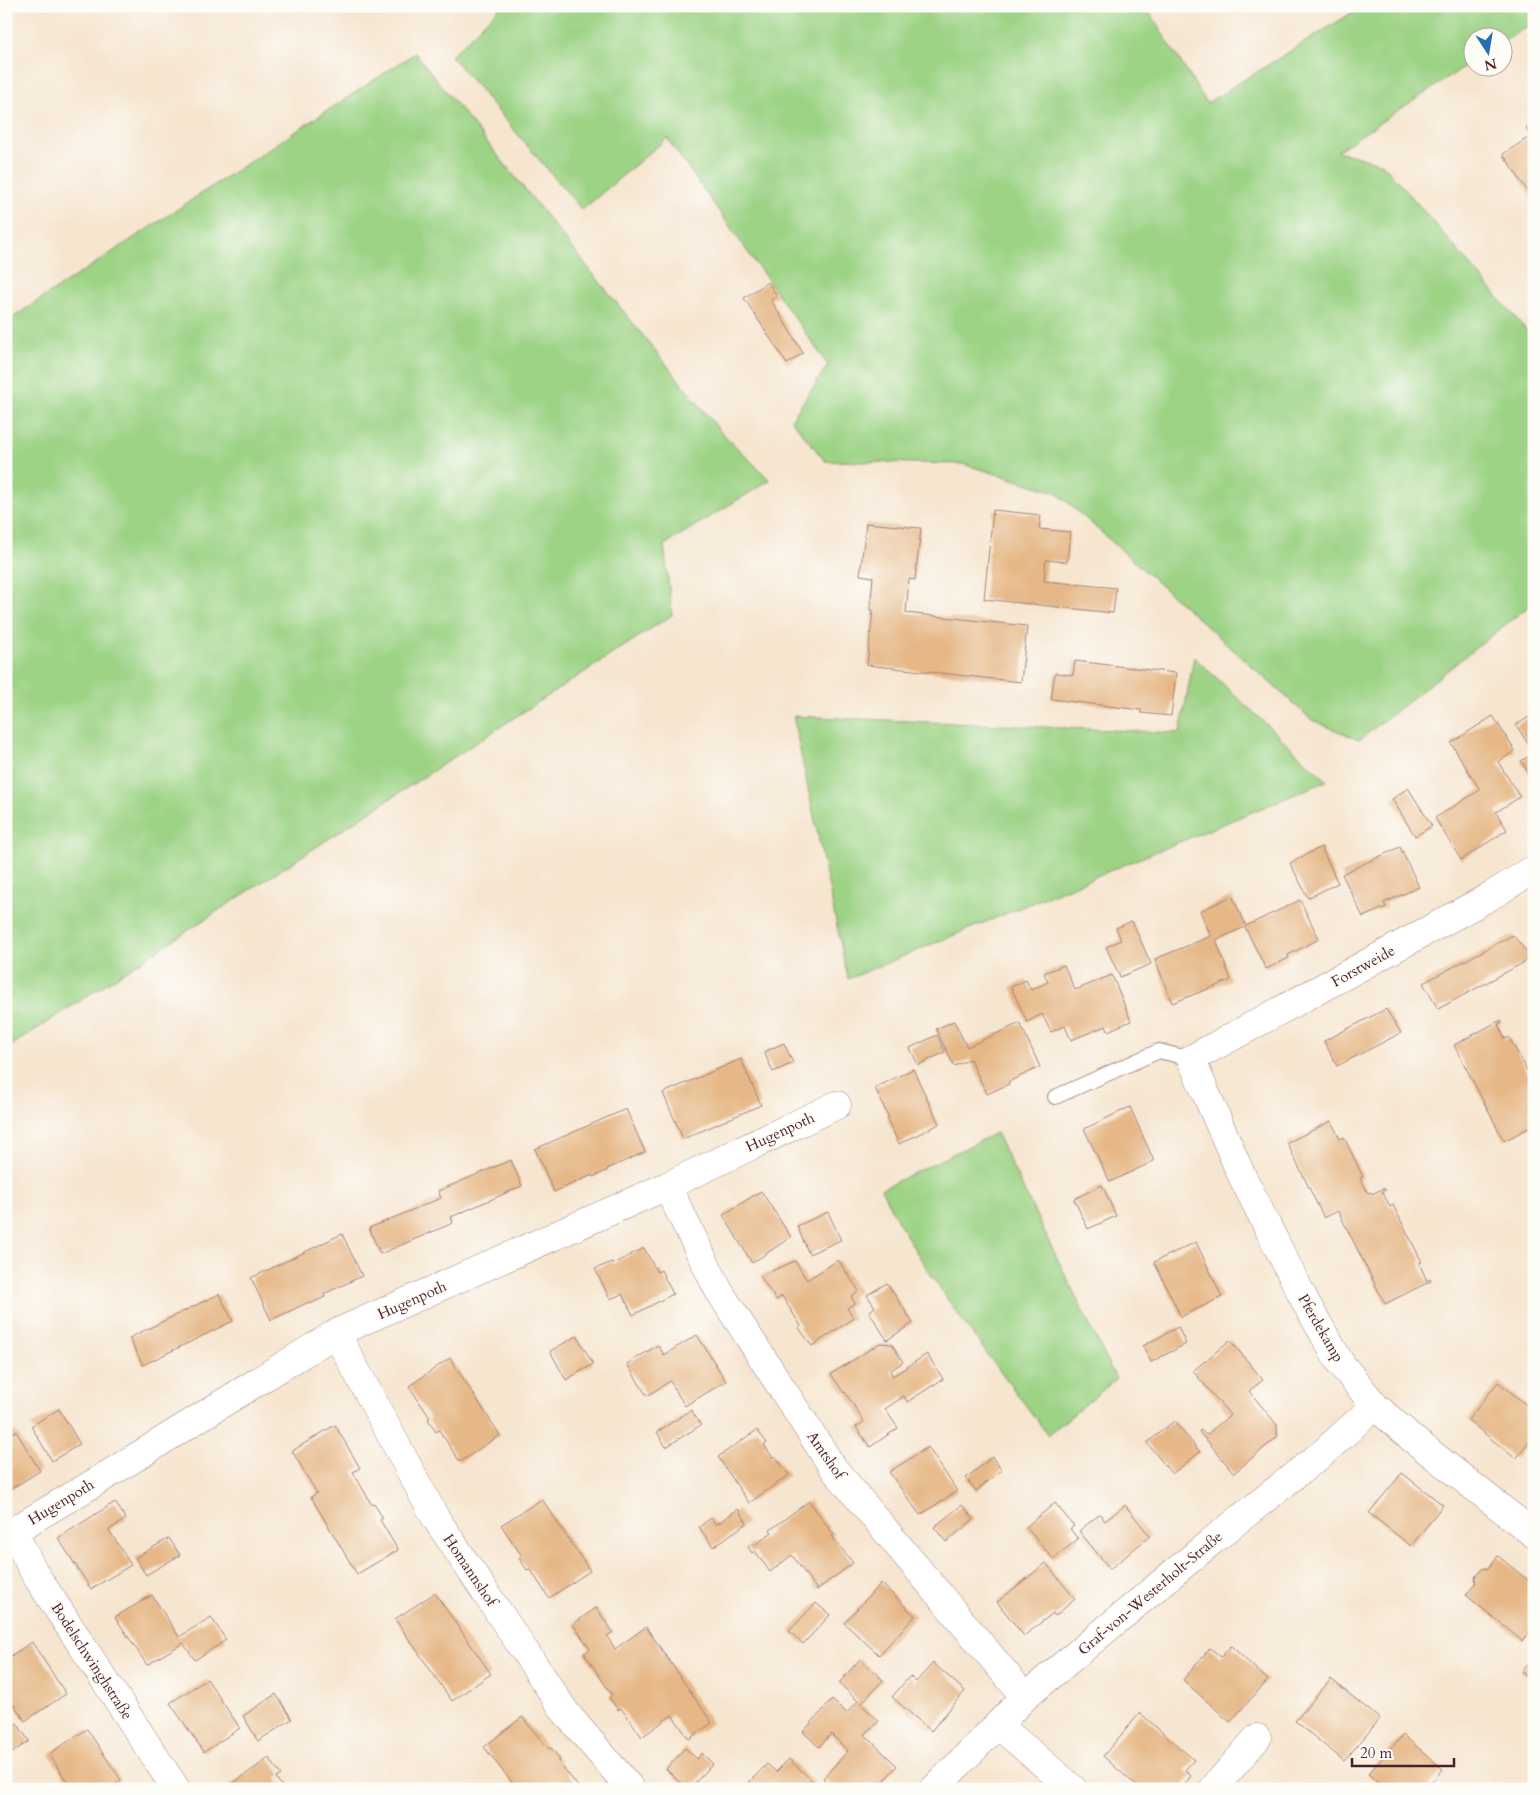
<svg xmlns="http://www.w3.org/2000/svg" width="1540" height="1795" font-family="Cardo,serif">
<rect width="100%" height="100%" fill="#fdfcf7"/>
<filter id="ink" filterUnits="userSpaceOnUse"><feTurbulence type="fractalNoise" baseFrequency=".02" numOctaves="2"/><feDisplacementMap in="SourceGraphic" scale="10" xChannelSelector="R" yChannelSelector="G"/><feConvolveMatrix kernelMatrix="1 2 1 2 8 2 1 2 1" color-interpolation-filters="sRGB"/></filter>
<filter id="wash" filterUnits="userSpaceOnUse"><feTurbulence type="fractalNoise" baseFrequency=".0096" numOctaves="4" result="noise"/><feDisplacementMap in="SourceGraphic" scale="20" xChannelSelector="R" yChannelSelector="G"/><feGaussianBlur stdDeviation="1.12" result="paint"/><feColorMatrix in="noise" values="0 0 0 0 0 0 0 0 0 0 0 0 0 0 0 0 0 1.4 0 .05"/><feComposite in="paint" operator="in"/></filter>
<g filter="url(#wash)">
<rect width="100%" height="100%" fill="#f6e5cf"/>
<!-- green -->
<path fill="#9cd385" stroke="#737958" d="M 501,6 L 1145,6 L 1207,103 L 1363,6 L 1534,6 L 1534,22 L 1503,42 L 1502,38 L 1472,38 L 1472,62 L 1337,151 L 1383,164 L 1534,339 L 1534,602 L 1359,740 L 1312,720 L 1056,492 L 963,464 L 825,461 L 791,420 L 828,365 L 667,138 L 582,210 L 451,56 Z
M 415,53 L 720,431 L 770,480 L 664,545 L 672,615 L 6,1049 L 6,322 Z
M 1194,657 L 1327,781 L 848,979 L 793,716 L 1180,733 Z
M 996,1133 L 1116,1379 L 1048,1435 C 989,1356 925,1277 881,1189 Z"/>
<g id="blocks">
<!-- building -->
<path fill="#e6b887" d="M 1534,124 L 1534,201 L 1503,154 L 1531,136 L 1526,129 Z
M 768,282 L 777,296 L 771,300 L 803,353 L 787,364 L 744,298 Z
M 993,510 L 1041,515 L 1039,529 L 1070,532 L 1067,562 L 1046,560 L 1044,581 L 1116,588 L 1113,613 L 984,599 Z
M 866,523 L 921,528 L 915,580 L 909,579 L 906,613 L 1027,626 L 1021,682 L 867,665 L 873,610 L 870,610 L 873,577 L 860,575 Z
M 1075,661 L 1176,673 L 1171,716 L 1141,713 L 1141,710 L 1051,699 L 1055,673 L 1073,675 Z
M 1534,714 L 1534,753 L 1516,725 Z
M 1493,716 L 1515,751 L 1498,762 L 1520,797 L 1496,812 L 1507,830 L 1461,860 L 1435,818 L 1480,790 L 1451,743 Z
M 1534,753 L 1534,782 L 1521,761 Z
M 1408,788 L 1432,826 L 1415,836 L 1392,799 Z
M 1321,847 L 1338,883 L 1308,898 L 1290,863 Z
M 1400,847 L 1419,887 L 1384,903 L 1386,907 L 1363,917 L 1342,874 Z
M 1232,896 L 1246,926 L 1300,900 L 1319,939 L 1288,955 L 1289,958 L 1266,969 L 1245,927 L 1216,940 L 1231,980 L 1172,1003 L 1155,959 L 1211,936 L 1200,911 Z
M 1132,921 L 1151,964 L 1120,977 L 1106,947 L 1121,940 L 1116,928 Z
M 1513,935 L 1532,958 L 1438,1009 L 1423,983 Z
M 1064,965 L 1075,990 L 1112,975 L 1131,1021 L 1108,1031 L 1106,1026 L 1071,1040 L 1065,1026 L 1051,1032 L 1042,1014 L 1027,1022 L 1011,987 L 1026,980 L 1031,990 L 1048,982 L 1044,973 Z
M 1386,1009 L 1401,1033 L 1337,1066 L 1324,1041 Z
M 1501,1020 L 1501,1023 L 1498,1024 L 1505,1039 L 1509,1037 L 1534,1084 L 1534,1125 L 1504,1141 L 1454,1045 Z
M 954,1021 L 967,1047 L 1020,1023 L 1040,1067 L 1008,1082 L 1009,1084 L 987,1094 L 970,1059 L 954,1066 L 936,1029 Z
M 937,1035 L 945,1052 L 918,1065 L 910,1048 Z
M 784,1043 L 793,1063 L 773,1072 L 764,1052 Z
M 741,1059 L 761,1105 L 683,1139 L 663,1093 Z
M 913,1069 L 939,1124 L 899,1144 L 887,1119 L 889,1118 L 875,1088 Z
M 1130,1107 L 1154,1161 L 1110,1182 L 1084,1129 Z
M 626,1109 L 645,1152 L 607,1169 L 608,1170 L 593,1177 L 592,1175 L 554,1192 L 535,1149 Z
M 1331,1121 L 1340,1139 L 1344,1137 L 1363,1177 L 1360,1178 L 1368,1193 L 1371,1192 L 1372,1194 L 1384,1188 L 1386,1190 L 1382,1191 L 1390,1207 L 1393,1205 L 1422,1262 L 1419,1263 L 1427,1281 L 1430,1279 L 1431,1281 L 1385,1304 L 1338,1211 L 1324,1218 L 1287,1143 Z
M 511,1160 L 522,1186 L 451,1217 L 453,1223 L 380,1254 L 369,1228 L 441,1198 L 438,1191 Z
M 1102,1185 L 1116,1216 L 1088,1229 L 1074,1199 Z
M 761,1191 L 791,1237 L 752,1263 L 723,1215 Z
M 828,1212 L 841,1240 L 809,1254 L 797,1226 Z
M 342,1234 L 362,1276 L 324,1294 L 325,1297 L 310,1304 L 309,1302 L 271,1320 L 251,1278 Z
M 1196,1242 L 1222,1297 L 1181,1317 L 1154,1262 Z
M 644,1248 L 657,1272 L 661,1270 L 673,1294 L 633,1315 L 622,1294 L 610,1299 L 595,1269 L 612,1262 L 613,1264 Z
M 838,1260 L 859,1291 L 851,1297 L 855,1303 L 847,1308 L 854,1318 L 812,1346 L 799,1328 L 801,1326 L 782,1296 L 776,1300 L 760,1276 L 795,1261 L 807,1280 Z
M 887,1283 L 913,1323 L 887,1340 L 869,1312 L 875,1307 L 867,1295 Z
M 219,1294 L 233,1321 L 143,1365 L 129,1338 Z
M 1178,1327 L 1186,1344 L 1151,1362 L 1143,1346 Z
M 697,1335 L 726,1381 L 685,1406 L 670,1381 L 647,1396 L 627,1364 L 658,1345 L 664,1355 Z
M 577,1336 L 593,1364 L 566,1380 L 550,1351 Z
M 1230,1340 L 1263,1380 L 1249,1391 L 1277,1425 L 1277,1437 L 1234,1473 L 1199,1431 L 1201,1430 L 1206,1435 L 1230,1415 L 1193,1371 Z
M 880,1343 L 892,1344 L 903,1362 L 890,1371 L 893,1376 L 927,1354 L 943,1379 L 907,1402 L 904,1396 L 885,1409 L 898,1428 L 870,1447 L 856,1427 L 864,1422 L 845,1392 L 844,1393 L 831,1374 Z
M 450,1358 L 500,1435 L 460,1462 L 439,1430 L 436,1432 L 428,1419 L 430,1418 L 409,1386 Z
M 1498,1382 L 1534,1411 L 1534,1436 L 1516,1459 L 1468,1420 Z
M 59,1409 L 80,1444 L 52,1461 L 31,1426 Z
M 691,1410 L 701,1425 L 666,1447 L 657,1432 Z
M 6,1421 L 13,1433 L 16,1431 L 40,1471 L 6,1492 Z
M 1174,1421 L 1200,1452 L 1172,1474 L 1147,1443 Z
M 335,1425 L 360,1468 L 353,1472 L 372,1505 L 374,1504 L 383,1518 L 380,1520 L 398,1550 L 357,1574 L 311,1497 L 317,1493 L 292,1451 Z
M 757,1430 L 767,1443 L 764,1445 L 773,1458 L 775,1456 L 789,1475 L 749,1503 L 718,1457 Z
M 928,1447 L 957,1491 L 920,1515 L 889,1472 Z
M 992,1457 L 1002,1470 L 976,1491 L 966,1478 Z
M 1402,1473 L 1443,1505 L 1411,1546 L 1369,1513 Z
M 542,1499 L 590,1571 L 549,1598 L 530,1569 L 527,1570 L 519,1558 L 522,1556 L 501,1525 Z
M 809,1501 L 834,1535 L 832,1536 L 853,1563 L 817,1590 L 792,1555 L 770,1572 L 755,1551 L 752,1553 L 748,1547 L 752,1544 L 754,1546 L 772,1532 L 770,1530 Z
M 115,1502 L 126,1519 L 109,1530 L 131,1565 L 91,1589 L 58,1538 Z
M 1055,1503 L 1074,1526 L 1070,1529 L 1078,1539 L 1053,1559 L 1026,1527 Z
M 962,1505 L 974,1519 L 946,1542 L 934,1527 Z
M 1125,1505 L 1150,1536 L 1110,1569 L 1079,1531 L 1100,1514 L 1105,1521 Z
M 738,1509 L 747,1523 L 713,1547 L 699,1527 L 711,1518 L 716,1525 Z
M 169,1538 L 180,1555 L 146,1575 L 135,1558 Z
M 1498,1556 L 1534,1585 L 1534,1627 L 1522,1641 L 1466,1595 L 1476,1583 L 1475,1577 L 1482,1569 L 1488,1568 Z
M 1046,1563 L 1075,1599 L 1055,1616 L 1053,1613 L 1024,1636 L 997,1602 Z
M 881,1583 L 915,1616 L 879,1655 L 844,1623 Z
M 435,1593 L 491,1674 L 452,1701 L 395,1619 Z
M 152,1595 L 179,1637 L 211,1617 L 226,1640 L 195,1660 L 183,1643 L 147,1665 L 115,1617 Z
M 816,1603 L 830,1615 L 803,1644 L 789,1631 Z
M 596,1608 L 613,1632 L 607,1636 L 615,1649 L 646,1627 L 712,1723 L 689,1739 L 672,1715 L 642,1737 L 621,1708 L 618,1710 L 609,1697 L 612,1695 L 584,1653 L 590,1649 L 573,1624 Z
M 32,1642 L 66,1694 L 25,1721 L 6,1693 L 6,1659 Z
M 1231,1646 L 1268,1680 L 1230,1722 L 1183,1680 L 1210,1648 L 1221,1657 Z
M 1534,1656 L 1534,1682 L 1521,1672 Z
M 860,1659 L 883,1680 L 861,1704 L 879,1721 L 864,1734 L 897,1766 L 882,1783 L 880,1781 L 873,1789 L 834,1789 L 823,1778 L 848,1751 L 831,1734 L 819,1747 L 803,1732 L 832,1700 L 847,1713 L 858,1701 L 839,1683 Z
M 933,1663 L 965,1691 L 931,1731 L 892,1697 L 910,1676 L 916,1682 Z
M 207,1679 L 240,1728 L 204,1752 L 170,1703 Z
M 1331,1679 L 1380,1719 L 1344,1761 L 1295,1721 Z
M 276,1694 L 292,1719 L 258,1741 L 243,1716 Z
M 1140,1713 L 1194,1760 L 1185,1770 L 1191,1776 L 1181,1789 L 1140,1789 L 1103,1756 Z
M 522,1717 L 549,1749 L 551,1748 L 560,1760 L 558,1761 L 580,1789 L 517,1789 L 484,1747 Z
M 17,1723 L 29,1741 L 6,1757 L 6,1731 Z
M 87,1729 L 121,1780 L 109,1789 L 65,1789 L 70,1786 L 49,1754 Z
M 1403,1735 L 1443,1769 L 1426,1789 L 1385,1789 L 1368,1774 Z
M 685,1748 L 697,1759 L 702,1753 L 713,1764 L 689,1789 L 687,1789 L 666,1769 Z
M 269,1758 L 281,1775 L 276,1778 L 284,1789 L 231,1789 L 229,1786 Z
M 789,1759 L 819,1787 L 817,1789 L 756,1789 L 749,1782 L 767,1764 L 776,1772 Z"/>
</g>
</g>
<g filter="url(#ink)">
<use href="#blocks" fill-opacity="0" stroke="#a0827d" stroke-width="1"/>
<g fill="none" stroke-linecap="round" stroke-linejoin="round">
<defs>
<path id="service" d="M 1055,1097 L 1159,1051 L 1191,1059"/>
<path id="minor" d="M 1534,869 L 1489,897 L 1191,1059 L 1241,1174 L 1306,1303 L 1341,1364 L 1375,1406 L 1414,1440 L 1534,1534
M 667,1186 L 719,1291 L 834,1469 L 1025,1697
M 336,1333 L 435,1517 L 566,1713 L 631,1789
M 6,1530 L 13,1531 L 99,1480 L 336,1333 L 667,1186 L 837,1105
M 13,1531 L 35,1574 L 176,1789
M 998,1725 L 1073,1789
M 934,1789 L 1025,1697 L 1212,1541 L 1324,1452 L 1375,1406
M 1213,1789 L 1257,1738"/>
</defs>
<!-- service casing -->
<use href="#service" stroke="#a0827d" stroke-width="16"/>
<!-- minor casing -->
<use href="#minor" stroke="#a0827d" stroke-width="29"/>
<!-- service -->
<use href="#service" stroke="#fff" stroke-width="14"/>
<!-- minor -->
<use href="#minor" stroke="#fff" stroke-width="28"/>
</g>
</g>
<g text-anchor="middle" stroke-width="5" stroke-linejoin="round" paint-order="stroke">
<!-- street labels -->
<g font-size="15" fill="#4a1f2b" stroke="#fdfcf7">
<text transform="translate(1363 966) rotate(-29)" y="5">Forstweide</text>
<text transform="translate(780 1132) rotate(-25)" y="5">Hugenpoth</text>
<text transform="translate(412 1300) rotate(-24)" y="5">Hugenpoth</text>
<text transform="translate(1321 1328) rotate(60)" y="5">Pferdekamp</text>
<text transform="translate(826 1455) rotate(55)" y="5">Amtshof</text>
<text transform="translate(61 1502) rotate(-31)" y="5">Hugenpoth</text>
<text transform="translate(470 1570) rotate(56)" y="5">Homannshof</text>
<text transform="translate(1150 1593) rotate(-40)" y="5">Graf-von-Westerholt-Straße</text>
<text transform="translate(92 1661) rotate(57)" y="5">Bodelschwinghstraße</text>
</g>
</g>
<!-- margin -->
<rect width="1540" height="1795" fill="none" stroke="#fdfcf7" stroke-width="25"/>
<!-- north arrow -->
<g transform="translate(1488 52) rotate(168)"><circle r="24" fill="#fdfcf7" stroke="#b5a4a5"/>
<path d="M0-4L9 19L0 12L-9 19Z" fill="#1f6fb2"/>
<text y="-8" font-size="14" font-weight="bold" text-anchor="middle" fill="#4a1f2b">N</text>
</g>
<!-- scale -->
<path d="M1352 1758v8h102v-8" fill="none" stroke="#4a1f2b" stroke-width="2.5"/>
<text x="1360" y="1758" font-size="15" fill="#4a1f2b" stroke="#fdfcf7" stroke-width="4" paint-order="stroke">20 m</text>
</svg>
